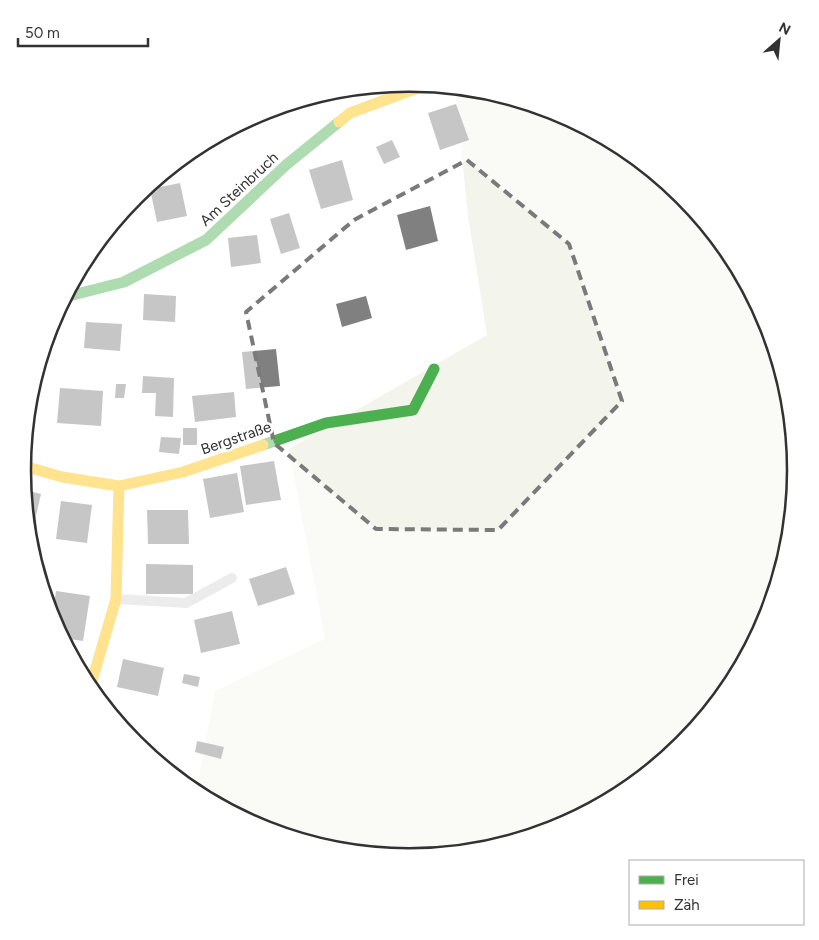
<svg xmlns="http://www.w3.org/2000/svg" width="819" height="940" font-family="Figtree,sans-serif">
<rect width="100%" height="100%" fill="#fff"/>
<!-- green -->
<path fill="#f3f5ec" d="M 455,87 L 485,90 L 558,113 L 625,148 L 683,197 L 731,255 L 767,322 L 789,395 L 796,470 L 789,546 L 767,618 L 731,685 L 683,744 L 624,792 L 557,828 L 485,850 L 409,857 L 334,850 L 261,827 L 196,793 L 215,691 L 325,639 L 289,449 L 487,335 L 468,216 Z"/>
<!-- building -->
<path fill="#808080" d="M 456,104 L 469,140 L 440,150 L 428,113 Z
M 392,140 L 400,157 L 384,164 L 376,147 Z
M 342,160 L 353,200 L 321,209 L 309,170 Z
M 180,183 L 187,216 L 157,222 L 150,189 Z
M 430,206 L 438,241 L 406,250 L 397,215 Z
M 289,213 L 300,248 L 281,254 L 270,219 Z
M 257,235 L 261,263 L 231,267 L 228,238 Z
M 144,294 L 176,296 L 175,322 L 143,320 Z
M 366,296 L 372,318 L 342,327 L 336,304 Z
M 86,322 L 122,324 L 120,351 L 84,348 Z
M 276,349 L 280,386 L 246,389 L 242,352 Z
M 143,376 L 174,378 L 173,417 L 155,416 L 156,393 L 142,393 Z
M 116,384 L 126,384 L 124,398 L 115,398 Z
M 60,388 L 103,391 L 101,426 L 57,423 Z
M 234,392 L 236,417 L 195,422 L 192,396 Z
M 183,428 L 197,428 L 197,445 L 183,445 Z
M 161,437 L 181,438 L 179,454 L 159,452 Z
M 274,461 L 281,500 L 246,505 L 240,466 Z
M 237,473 L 244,512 L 210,518 L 203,479 Z
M 25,490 L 41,494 L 32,533 L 29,533 Z
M 61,501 L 92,505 L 87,543 L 56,539 Z
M 147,510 L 188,510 L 189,544 L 148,544 Z
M 146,564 L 193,565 L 193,594 L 146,594 Z
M 286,567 L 295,594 L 258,606 L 249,579 Z
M 56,591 L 90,596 L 83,641 L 63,638 L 52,618 Z
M 232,611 L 240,644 L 201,653 L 194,620 Z
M 123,659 L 164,668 L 158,696 L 117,687 Z
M 184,674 L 200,677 L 198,687 L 182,683 Z
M 197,741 L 224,747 L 221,759 L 195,752 Z"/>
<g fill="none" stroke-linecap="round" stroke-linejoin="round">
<!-- lane -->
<path stroke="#d6d6d6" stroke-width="10" d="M 117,599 L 186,603 L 232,578"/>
<!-- fast -->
<path stroke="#4caf50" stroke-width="11" d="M 65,297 L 124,282 L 206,240 L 286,165 L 339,122
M 263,445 L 326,423 L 413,410 L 434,369"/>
<!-- slow -->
<path stroke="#ffc107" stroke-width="11" d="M 339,122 L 350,113 L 420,87 L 418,84
M 23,463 L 31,468 L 62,477 L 119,486 L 183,472 L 263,445
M 90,688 L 116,599 L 119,486"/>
</g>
<!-- marked area -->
<path d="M0 0H819V940H0ZM 467,160 L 569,244 L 622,401 L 498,530 L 376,529 L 274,443 L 246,312 L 354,220 Z" fill="#fff" fill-opacity=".55" fill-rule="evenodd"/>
<path fill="none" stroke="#7a7a7a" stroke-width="4" stroke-dasharray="10 6" stroke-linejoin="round" d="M 467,160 L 569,244 L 622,401 L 498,530 L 376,529 L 274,443 L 246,312 L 354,220 Z"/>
<g text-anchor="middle" stroke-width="5" stroke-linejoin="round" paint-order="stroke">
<!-- street labels -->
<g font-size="15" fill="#323232" stroke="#fff">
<text transform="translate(239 189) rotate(-43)" y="5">Am Steinbruch</text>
<text transform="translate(236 438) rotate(-19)" y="5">Bergstraße</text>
</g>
</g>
<!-- crop -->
<path d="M0 0H819V940H0ZM31 470a378 378 0 1 1 756 0a378 378 0 1 1-756 0Z" fill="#fff" fill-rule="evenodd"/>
<path fill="none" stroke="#323232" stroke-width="2.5" d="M31 470a378 378 0 1 1 756 0a378 378 0 1 1-756 0Z"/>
<!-- legend -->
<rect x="629" y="860" width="175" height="65" fill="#ffffff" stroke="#adadad"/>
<rect x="639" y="876" width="25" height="8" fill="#4caf50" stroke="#adadad"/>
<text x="674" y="885" font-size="15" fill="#323232">Frei</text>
<rect x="639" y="901" width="25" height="8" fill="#ffc107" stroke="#adadad"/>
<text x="674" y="910" font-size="15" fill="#323232">Zäh</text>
<!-- north arrow -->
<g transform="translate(779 40) rotate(27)" stroke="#ffffff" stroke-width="4" paint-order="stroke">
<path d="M0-4L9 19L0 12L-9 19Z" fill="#323232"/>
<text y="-8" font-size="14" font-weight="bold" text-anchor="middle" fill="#323232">N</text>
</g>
<!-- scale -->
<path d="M18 38v8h130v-8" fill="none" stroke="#323232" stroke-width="2.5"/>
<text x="25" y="38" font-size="15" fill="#323232" stroke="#ffffff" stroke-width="4" paint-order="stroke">50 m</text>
</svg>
